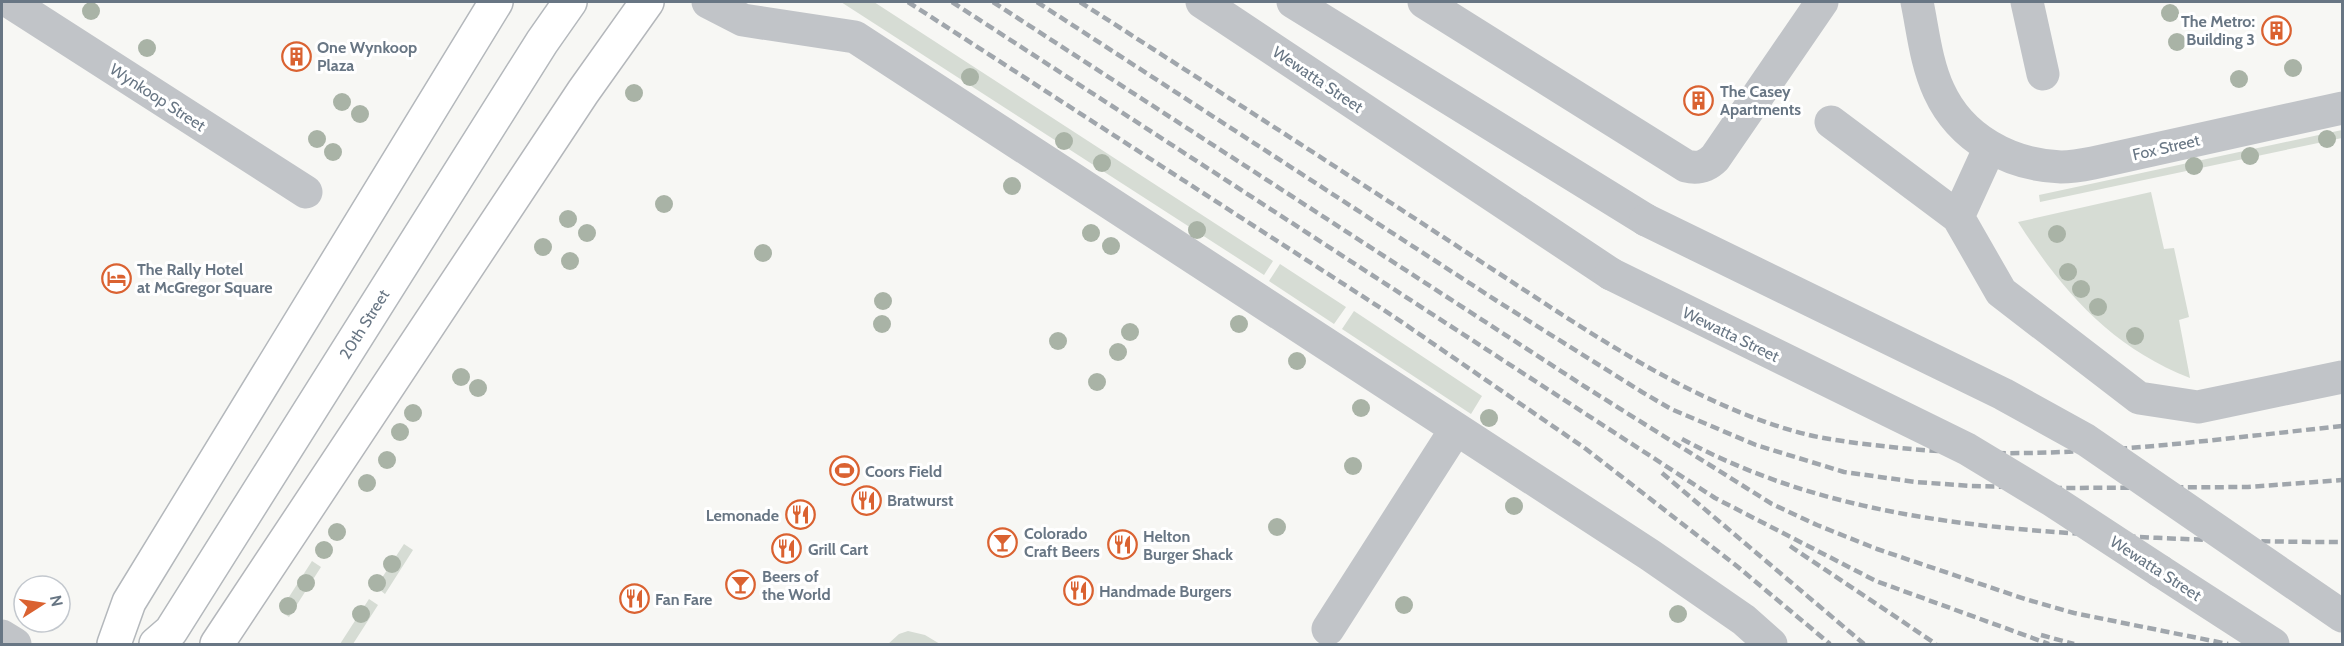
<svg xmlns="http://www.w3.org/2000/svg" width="2344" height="646" font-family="Cabin,sans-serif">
<rect width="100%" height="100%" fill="#f7f7f4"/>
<!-- green -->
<path fill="#d6dcd4" d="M 841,2 L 874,2 L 1273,261 L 1264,275 Z
M 2342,130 L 2342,138 L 2040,202 L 2039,195 Z
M 2151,192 L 2164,249 L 2174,248 L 2189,317 L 2179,320 L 2190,378 C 2111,347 2063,292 2018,222 Z
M 1280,264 L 1346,307 L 1334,324 L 1269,281 Z
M 1354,311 L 1482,396 L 1471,414 L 1342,329 Z
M 404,544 L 413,550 L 385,594 L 376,587 Z
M 312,561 L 321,567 L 289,617 L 280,611 Z
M 369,599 L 378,605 L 353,644 L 340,644 Z
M 908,631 L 925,635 L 940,644 L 888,644 L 899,634 Z"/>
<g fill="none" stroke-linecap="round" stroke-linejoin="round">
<defs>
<path id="major" d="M 114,644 L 129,602 L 496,2
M 156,644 L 171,631 L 542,42 L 570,2"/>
<path id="highway" d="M 217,644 L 583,92 L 647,2"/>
</defs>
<!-- major casing -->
<use href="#major" stroke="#b4b8bc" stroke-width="36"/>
<!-- highway casing -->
<use href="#highway" stroke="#b4b7bb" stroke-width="36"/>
<!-- minor -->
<path stroke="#c1c4c8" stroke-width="33" d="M 10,2 L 306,192
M 708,2 L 743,20 L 855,37 L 1650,555 L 1744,620 L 1771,644
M 1202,2 L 1611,274
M 1293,2 L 1646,220
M 1424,2 L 1686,166 C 1698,169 1706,167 1715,158 L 1822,2
M 1917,2 C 1923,31 1926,63 1939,91 C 1961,139 2010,165 2061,167 C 2072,167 2083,165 2093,163 L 2342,108
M 2027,2 L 2043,74
M 1831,122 L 1958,217 L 2001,292 L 2139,398 L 2198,407 L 2342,377
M 1958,217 L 1990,147
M 2160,571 L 2273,644
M 1328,629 L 1456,429
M 2,636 L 15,644"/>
<!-- major -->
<use href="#major" stroke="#fff" stroke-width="33"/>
<!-- highway -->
<use href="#highway" stroke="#fff" stroke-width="33"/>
<!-- rail -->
<path stroke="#a0a6ac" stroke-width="4.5" stroke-dasharray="9 4.5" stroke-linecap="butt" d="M 908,2 L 1393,316 L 1586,449 L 1738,567 L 1830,644
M 952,2 L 1715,498 L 1876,581 L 2049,644
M 993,2 L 1587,388 L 1772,504 L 1817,525 L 1877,549 L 2025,599 L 2074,613 L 2228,644
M 1037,2 L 1497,301 L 1642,392 L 1671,409 L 1756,445 L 1844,472 L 1916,482 L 1971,486 L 2059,488 L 2248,487 L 2342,480
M 1080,2 C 1209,85 1338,168 1466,252 C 1569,318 1689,406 1809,435 C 1836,441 1864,444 1891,447 C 2045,464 2190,442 2342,426
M 1682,439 C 1819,513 1967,528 2120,536 C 2194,540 2268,542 2342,542
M 1662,473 L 1864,644
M 1790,546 L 1936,644
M 2041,635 L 2074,644"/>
<!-- minor-bridge -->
<path stroke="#c1c4c8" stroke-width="33" d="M 1646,220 L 2003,394 L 2086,440 L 2342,616
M 1611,274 L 1967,449 L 2053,501 L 2160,571"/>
</g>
<!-- trees -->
<g fill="#a9b3a6">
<circle cx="91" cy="11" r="9"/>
<circle cx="2170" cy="13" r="9"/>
<circle cx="2177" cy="42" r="9"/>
<circle cx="147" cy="48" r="9"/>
<circle cx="2293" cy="68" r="9"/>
<circle cx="970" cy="77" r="9"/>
<circle cx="2239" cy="79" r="9"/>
<circle cx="634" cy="93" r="9"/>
<circle cx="342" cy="102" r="9"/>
<circle cx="360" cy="114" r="9"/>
<circle cx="317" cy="139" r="9"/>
<circle cx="2327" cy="139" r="9"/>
<circle cx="1064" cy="141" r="9"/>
<circle cx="333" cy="152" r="9"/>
<circle cx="2250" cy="156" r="9"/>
<circle cx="1102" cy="163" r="9"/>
<circle cx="2194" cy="166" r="9"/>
<circle cx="1012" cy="186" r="9"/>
<circle cx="664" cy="204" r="9"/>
<circle cx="568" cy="219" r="9"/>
<circle cx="1197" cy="230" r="9"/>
<circle cx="587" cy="233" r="9"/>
<circle cx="1091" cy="233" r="9"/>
<circle cx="2057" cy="234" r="9"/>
<circle cx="1111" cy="246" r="9"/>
<circle cx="543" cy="247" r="9"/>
<circle cx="763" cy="253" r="9"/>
<circle cx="570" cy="261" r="9"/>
<circle cx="2068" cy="272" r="9"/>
<circle cx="2081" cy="289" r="9"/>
<circle cx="883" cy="301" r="9"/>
<circle cx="2098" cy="307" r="9"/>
<circle cx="882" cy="324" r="9"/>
<circle cx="1239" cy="324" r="9"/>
<circle cx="1130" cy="332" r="9"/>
<circle cx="2135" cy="336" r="9"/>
<circle cx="1058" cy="341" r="9"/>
<circle cx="1118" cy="352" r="9"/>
<circle cx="1297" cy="361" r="9"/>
<circle cx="461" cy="377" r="9"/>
<circle cx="1097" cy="382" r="9"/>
<circle cx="478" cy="388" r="9"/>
<circle cx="1361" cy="408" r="9"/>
<circle cx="413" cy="413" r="9"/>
<circle cx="1489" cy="418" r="9"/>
<circle cx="400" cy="432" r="9"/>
<circle cx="387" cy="460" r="9"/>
<circle cx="1353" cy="466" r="9"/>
<circle cx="367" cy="483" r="9"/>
<circle cx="1514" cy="506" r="9"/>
<circle cx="1277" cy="527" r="9"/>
<circle cx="337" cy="532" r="9"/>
<circle cx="324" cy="550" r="9"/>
<circle cx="392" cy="564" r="9"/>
<circle cx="306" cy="583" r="9"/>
<circle cx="377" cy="583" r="9"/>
<circle cx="1404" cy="605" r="9"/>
<circle cx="288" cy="606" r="9"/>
<circle cx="361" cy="614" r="9"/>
<circle cx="1678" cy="614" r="9"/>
</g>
<!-- icons -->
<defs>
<symbol id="building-ring" viewBox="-11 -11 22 22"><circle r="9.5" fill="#fff" stroke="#da6231" stroke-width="1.5"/><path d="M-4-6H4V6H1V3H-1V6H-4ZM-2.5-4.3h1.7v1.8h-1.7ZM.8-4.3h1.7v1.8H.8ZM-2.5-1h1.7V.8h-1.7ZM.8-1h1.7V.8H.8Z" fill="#da6231"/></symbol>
<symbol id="hotel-ring" viewBox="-11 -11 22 22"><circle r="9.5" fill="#fff" stroke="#da6231" stroke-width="1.5"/><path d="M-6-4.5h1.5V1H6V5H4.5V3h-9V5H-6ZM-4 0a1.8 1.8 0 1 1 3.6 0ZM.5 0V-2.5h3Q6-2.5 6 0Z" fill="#da6231"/></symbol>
<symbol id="stadium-ring" viewBox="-11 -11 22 22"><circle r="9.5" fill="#fff" stroke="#da6231" stroke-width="1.5"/><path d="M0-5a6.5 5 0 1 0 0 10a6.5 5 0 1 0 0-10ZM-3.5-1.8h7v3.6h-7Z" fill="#da6231"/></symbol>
<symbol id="restaurant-ring" viewBox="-11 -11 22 22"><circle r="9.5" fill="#fff" stroke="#da6231" stroke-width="1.5"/><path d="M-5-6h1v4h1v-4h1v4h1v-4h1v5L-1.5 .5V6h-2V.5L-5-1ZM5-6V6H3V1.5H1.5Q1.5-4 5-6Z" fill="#da6231"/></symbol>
<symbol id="bar-ring" viewBox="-11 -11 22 22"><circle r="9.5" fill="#fff" stroke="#da6231" stroke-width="1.5"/><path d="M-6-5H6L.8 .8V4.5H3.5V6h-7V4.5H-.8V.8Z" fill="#da6231"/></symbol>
</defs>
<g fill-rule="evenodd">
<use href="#building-ring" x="2260" y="14" width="33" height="33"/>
<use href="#building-ring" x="280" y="40" width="33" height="33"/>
<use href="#building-ring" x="1682" y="84" width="33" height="33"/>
<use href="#hotel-ring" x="100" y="262" width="33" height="33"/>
<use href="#stadium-ring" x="828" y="454" width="33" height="33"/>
<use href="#restaurant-ring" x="850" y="484" width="33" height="33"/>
<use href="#restaurant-ring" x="784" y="498" width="33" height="33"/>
<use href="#bar-ring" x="986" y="526" width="33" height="33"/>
<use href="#restaurant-ring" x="1106" y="528" width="33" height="33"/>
<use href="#restaurant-ring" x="770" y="532" width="33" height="33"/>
<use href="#bar-ring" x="724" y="568" width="33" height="33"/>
<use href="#restaurant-ring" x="1062" y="574" width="33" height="33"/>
<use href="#restaurant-ring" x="618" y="582" width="33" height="33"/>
</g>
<g text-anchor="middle" stroke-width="6" stroke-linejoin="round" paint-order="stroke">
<!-- poi labels -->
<g font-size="16" font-weight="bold" fill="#687684" stroke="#fff" text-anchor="start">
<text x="2255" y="27" text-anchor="end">The Metro:<tspan x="2255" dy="18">Building 3</tspan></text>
<text x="317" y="53">One Wynkoop<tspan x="317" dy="18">Plaza</tspan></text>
<text x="1720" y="97">The Casey<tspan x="1720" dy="18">Apartments</tspan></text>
<text x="137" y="275">The Rally Hotel<tspan x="137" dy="18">at McGregor Square</tspan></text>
<text x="865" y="477">Coors Field</text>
<text x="887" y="506">Bratwurst</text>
<text x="779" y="521" text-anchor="end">Lemonade</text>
<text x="1024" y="539">Colorado<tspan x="1024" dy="18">Craft Beers</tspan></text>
<text x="1143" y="542">Helton<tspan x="1143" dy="18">Burger Shack</tspan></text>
<text x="808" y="555">Grill Cart</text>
<text x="762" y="582">Beers of<tspan x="762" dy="18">the World</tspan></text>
<text x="1099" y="597">Handmade Burgers</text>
<text x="655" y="605">Fan Fare</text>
</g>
<!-- street labels -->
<g font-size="16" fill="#687684" stroke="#fff">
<text transform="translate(1318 79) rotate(34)" y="6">Wewatta Street</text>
<text transform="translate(158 97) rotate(33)" y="6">Wynkoop Street</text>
<text transform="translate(2166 147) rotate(-13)" y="6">Fox Street</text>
<text transform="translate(364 324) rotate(-58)" y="6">20th Street</text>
<text transform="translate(1731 334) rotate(26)" y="6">Wewatta Street</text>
<text transform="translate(2156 568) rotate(33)" y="6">Wewatta Street</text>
</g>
</g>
<!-- border -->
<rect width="2344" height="646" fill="none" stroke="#687684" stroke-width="6"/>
<!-- north arrow -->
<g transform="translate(42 604) rotate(78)"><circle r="28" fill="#ffffff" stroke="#c3c8ce" stroke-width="1.5"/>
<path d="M0-4.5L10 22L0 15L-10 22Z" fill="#da6231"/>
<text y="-9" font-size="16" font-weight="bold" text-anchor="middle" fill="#687684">N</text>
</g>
</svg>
